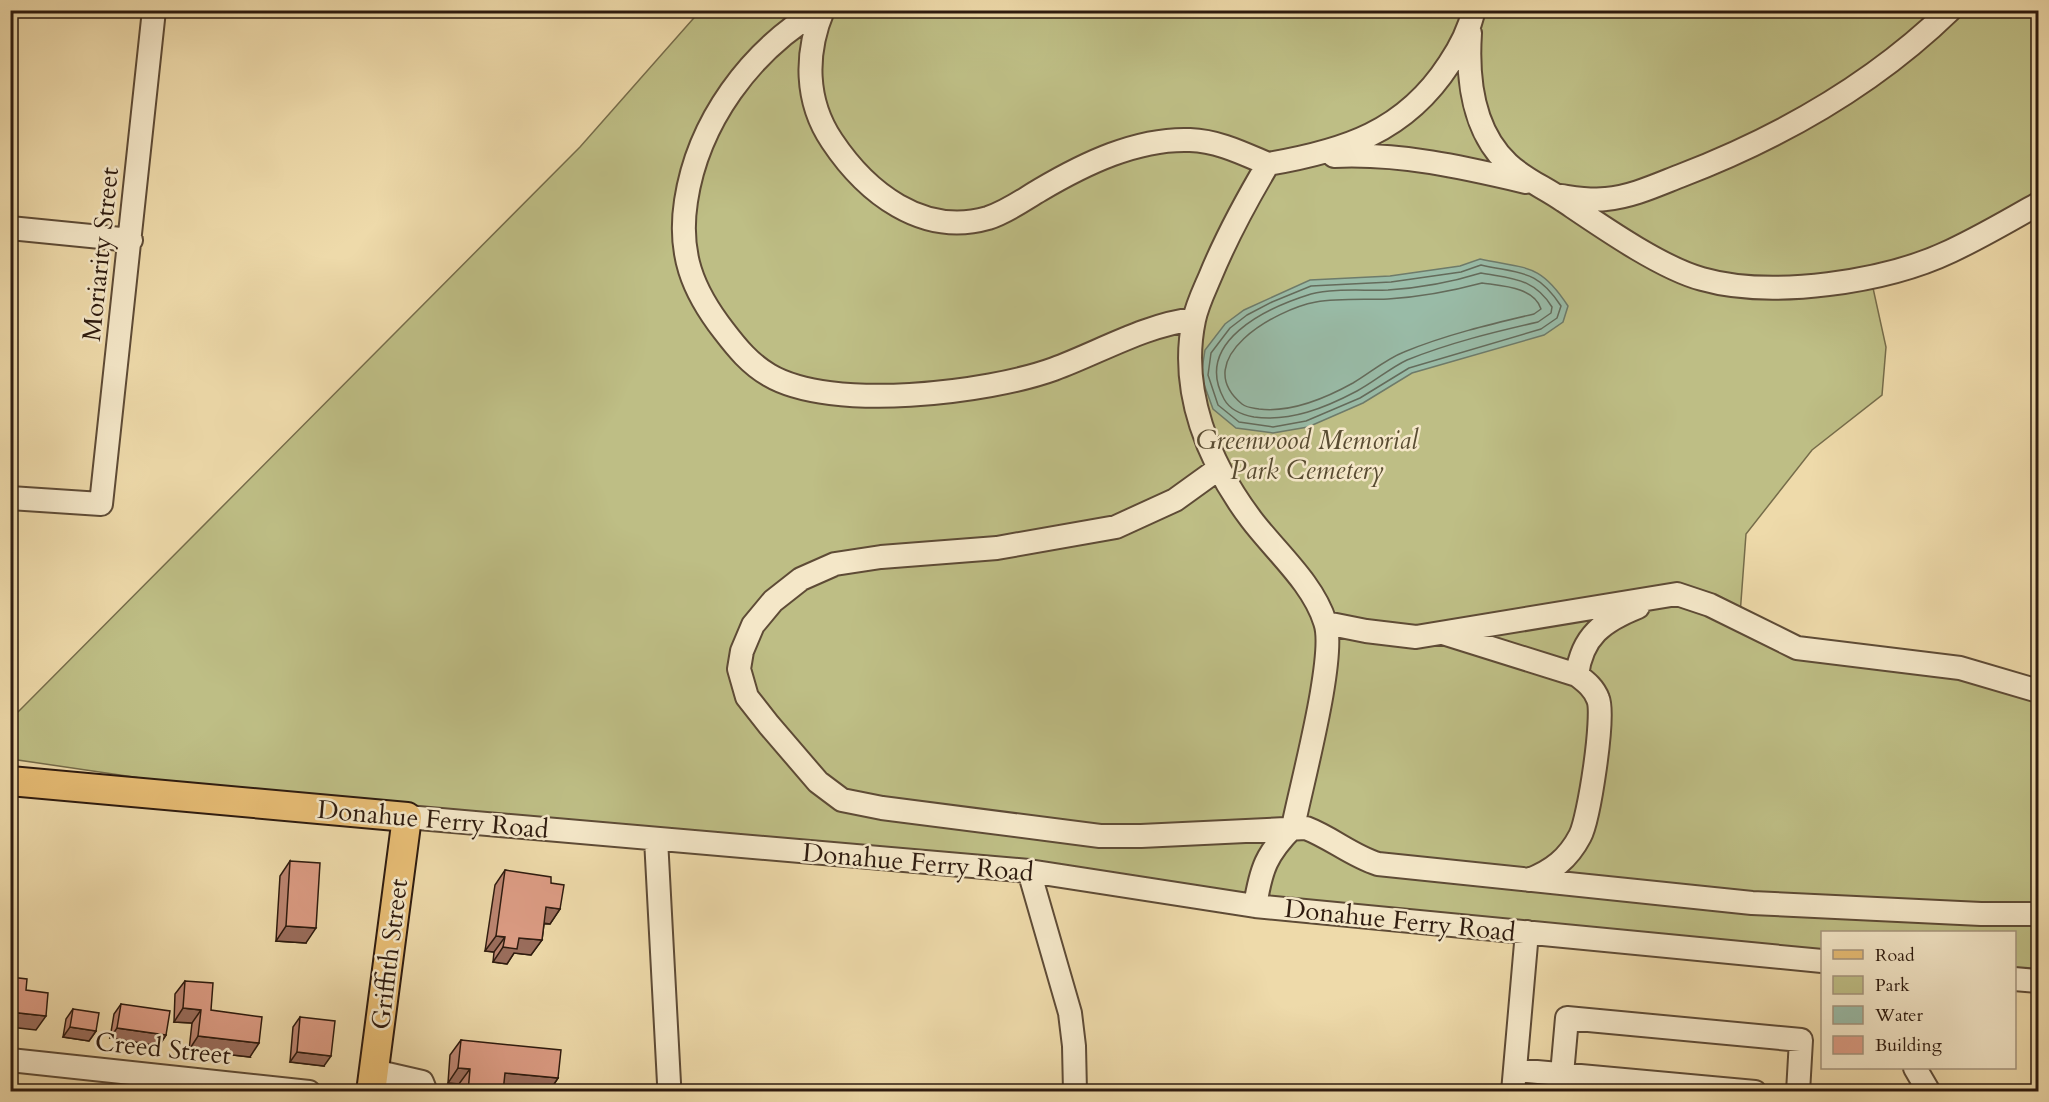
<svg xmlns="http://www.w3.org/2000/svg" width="2049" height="1102" font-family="Cardo,serif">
<rect width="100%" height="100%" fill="#eedaaa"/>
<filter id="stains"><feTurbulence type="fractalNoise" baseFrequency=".00333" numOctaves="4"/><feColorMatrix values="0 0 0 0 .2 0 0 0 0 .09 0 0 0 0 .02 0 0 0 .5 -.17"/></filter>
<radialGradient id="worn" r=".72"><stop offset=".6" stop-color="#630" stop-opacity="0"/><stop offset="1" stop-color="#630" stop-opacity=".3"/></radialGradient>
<!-- green -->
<path fill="#bebe85" stroke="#766c4a" stroke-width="1.5" d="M 700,11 L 2038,11 L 2038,211 L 1900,280 L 1873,288 L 1886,347 L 1882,395 L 1812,450 L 1746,534 L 1740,615 L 1792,639 L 2038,691 L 2038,981 L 2015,979 L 2014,932 L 1822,932 L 1822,960 L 407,817 L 11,759 L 11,719 L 580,147 Z"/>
<!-- water -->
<path fill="#99bba7" stroke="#6e7b6a" stroke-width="1.5" d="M 1480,259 C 1527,269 1540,263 1568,306 L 1563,322 L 1544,335 L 1412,373 L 1363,403 L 1308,427 L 1273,433 L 1236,428 L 1213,409 L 1201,376 L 1205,350 L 1225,324 L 1244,310 L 1310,280 L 1390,276 L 1460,266 Z"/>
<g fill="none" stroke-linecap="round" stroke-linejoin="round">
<!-- shore -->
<path stroke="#646b5b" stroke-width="1.5" d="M 1481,265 C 1521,274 1537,269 1561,306 L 1557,318 L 1541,329 L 1409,368 L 1360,398 L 1306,421 L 1273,427 L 1239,422 L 1218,405 L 1208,375 L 1211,353 L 1230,328 L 1247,315 L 1272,302 L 1311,286 L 1391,282 L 1461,272 Z
M 1481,273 C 1513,279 1534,278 1552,307 L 1551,313 L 1538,322 C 1494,332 1449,343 1407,360 C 1390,368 1374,382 1357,391 C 1325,408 1290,422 1254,417 C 1243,415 1230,410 1224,399 C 1193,342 1266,308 1311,294 C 1334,288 1364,291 1388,290 C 1419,288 1452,282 1481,273 Z
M 1482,283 C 1502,286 1534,287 1541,309 L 1534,314 C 1491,324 1445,335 1404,352 C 1386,359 1370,373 1353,383 C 1326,398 1291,413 1259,409 C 1253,408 1247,408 1242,404 C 1188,359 1276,309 1316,302 C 1339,298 1365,300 1388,299 C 1420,297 1452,291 1482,283 Z"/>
<defs>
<path id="minor" d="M 819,10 C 750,51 698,122 686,201 C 678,253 692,290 724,331 C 737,348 750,364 769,375 C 831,412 988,393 1054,369 C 1100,352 1145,325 1194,319
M 823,10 C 805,53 805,101 832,141 C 866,192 922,237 988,218 C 1007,212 1023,200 1040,190 C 1084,164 1137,138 1190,140 C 1218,141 1242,153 1268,164
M 1470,33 C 1467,78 1473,131 1508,164 C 1525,180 1546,188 1564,201 C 1601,226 1661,268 1702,279 C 1772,299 1886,282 1951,251 C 1981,237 2010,220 2038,204
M 1334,156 C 1401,153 1462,167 1526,182
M 1561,196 C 1575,198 1591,201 1606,199 C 1631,197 1657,185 1680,176 C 1779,138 1873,85 1950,10
M 10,228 L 131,240
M 1218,469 L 1175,500 L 1116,527 L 997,548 L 881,557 L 835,564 L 801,579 L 773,601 L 753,625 L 742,651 L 739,669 L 747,697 L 769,725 L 818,782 L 842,800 L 882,808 L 1100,836 L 1141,836 L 1306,828 C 1332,838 1352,856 1378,864 L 1752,903 L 1981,914 L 2038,914
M 10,498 L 101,504 L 154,10
M 1326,623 L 1366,631 L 1416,637 L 1677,594 L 1710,605 L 1797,648 L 1960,668 L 2038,691
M 1443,633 L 1577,675 C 1586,682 1594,688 1598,699 C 1605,715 1589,819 1580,836 C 1568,859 1552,871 1529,880
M 1577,675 C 1582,636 1603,621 1638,607
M 407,817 L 1029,871 L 1255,906 L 1822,961
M 656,839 L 669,1083
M 1029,871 L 1070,1013 L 1074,1046 L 1075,1092
M 1255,906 C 1261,869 1266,854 1293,827 C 1301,786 1337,655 1325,622 C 1313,583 1275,551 1251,519 C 1209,463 1179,391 1194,320 C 1197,305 1204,291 1210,277 C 1226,238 1246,201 1268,164 C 1344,151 1405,132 1449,64 C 1460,48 1469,30 1474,10
M 2014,979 L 2038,981
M 10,1060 L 309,1092
M 1915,1068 L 1929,1092
M 1515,1070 L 1755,1092
M 374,1071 L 422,1082 L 426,1092
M 1562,1074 L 1567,1018 L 1801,1040 L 1798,1092
M 1513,1092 L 1527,932"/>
<path id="major" d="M 10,781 L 407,817 L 371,1092"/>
</defs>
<!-- minor casing -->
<use href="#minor" stroke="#5e4b36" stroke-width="26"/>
<!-- major casing -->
<use href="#major" stroke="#2e1b0f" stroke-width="32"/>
<!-- minor -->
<use href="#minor" stroke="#f4e7c8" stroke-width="22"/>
<!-- major -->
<use href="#major" stroke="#e7bd75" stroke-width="28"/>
</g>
<!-- wall -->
<path fill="#bd8672" stroke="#2e1b0f" stroke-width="1.5" d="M 290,861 L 306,943 L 276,941 L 280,876 Z
M 505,870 L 551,883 L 560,909 L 550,924 L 544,924 L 542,940 L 531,955 L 514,953 L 507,964 L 493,962 L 494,952 L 485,951 L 495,885 Z
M 185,981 L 211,1010 L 250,1057 L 189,1050 L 192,1023 L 174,1022 L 175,994 Z
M 121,1004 L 166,1035 L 159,1046 L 110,1038 L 114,1014 Z
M 73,1009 L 96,1031 L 89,1041 L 63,1037 L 66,1019 Z
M 300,1017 L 324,1066 L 290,1062 L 293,1027 Z
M 461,1040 L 558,1078 L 549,1092 L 529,1092 L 503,1089 L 503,1092 L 459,1092 L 459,1084 L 448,1083 L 450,1055 Z"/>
<!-- shaded-wall -->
<path fill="#9a6d5c" stroke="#2e1b0f" stroke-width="1.5" d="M 546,907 L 560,909 L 550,924 L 536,922 Z
M 286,926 L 316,928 L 306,943 L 276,941 Z
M 496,936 L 505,937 L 494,952 L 485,951 Z
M 519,938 L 542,940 L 531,955 L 514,953 L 507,964 L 493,962 L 503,947 Z
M 183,1008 L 201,1010 L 192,1023 L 174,1022 Z
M 10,1012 L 46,1016 L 36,1030 L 10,1027 Z
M 70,1027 L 96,1031 L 89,1041 L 63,1037 Z
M 117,1028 L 166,1035 L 159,1046 L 110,1038 Z
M 198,1036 L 259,1043 L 250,1057 L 189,1050 Z
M 297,1052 L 331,1056 L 324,1066 L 290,1062 Z
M 458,1068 L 470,1069 L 459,1084 L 448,1083 Z
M 505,1073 L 558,1078 L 549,1092 L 529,1092 L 494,1088 Z"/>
<!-- building -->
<path fill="#dc9c84" stroke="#2e1b0f" stroke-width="1.5" d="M 290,861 L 320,863 L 316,928 L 286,926 Z
M 505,870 L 551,877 L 551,883 L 564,885 L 560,909 L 546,907 L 542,940 L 519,938 L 517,949 L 503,947 L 505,937 L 496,936 Z
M 10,977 L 27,979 L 26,990 L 48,993 L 46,1016 L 10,1012 Z
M 185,981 L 213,983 L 211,1010 L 262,1017 L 259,1043 L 198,1036 L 201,1010 L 183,1008 Z
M 121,1004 L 170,1011 L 166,1035 L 117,1028 Z
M 73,1009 L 99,1013 L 96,1031 L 70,1027 Z
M 300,1017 L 335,1021 L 331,1056 L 297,1052 Z
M 461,1040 L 561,1050 L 558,1078 L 505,1073 L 503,1092 L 468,1092 L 470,1069 L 458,1068 Z"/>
<g text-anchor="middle" stroke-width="5" stroke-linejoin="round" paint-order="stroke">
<!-- street labels -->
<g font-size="26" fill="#2e1b0f" stroke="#f4e7c8">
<text transform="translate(100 254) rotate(-84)" y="9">Moriarity Street</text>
<text transform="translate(433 819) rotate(5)" y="9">Donahue Ferry Road</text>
<text transform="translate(918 862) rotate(5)" y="9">Donahue Ferry Road</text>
<text transform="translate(1400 920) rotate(6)" y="9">Donahue Ferry Road</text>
<text transform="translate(389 954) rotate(-83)" y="9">Griffith Street</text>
<text transform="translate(163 1048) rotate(6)" y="9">Creed Street</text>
</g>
<!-- park labels -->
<g font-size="26" font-style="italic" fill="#594c32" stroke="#f4e7c8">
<text x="1307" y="449">Greenwood Memorial<tspan x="1307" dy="30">Park Cemetery</tspan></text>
</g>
</g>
<!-- margin -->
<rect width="2049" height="1102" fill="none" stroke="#eedaaa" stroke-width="36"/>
<rect x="12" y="12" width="2025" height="1078" fill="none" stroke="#2e1b0f" stroke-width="3"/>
<rect x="18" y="18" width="2013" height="1066" fill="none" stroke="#2e1b0f" stroke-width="1.5"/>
<!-- legend -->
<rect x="1821" y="931" width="195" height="138" fill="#f4e7c8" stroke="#a5957e" stroke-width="1.5"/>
<rect x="1833" y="950" width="30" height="9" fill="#e7bd75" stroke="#a5957e" stroke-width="1.5"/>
<text x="1875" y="961" font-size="18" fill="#2e1b0f">Road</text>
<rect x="1833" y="976" width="30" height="18" fill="#bebe85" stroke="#a5957e" stroke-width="1.5"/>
<text x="1875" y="991" font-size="18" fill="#2e1b0f">Park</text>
<rect x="1833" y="1006" width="30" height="18" fill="#99bba7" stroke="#a5957e" stroke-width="1.5"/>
<text x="1875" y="1021" font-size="18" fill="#2e1b0f">Water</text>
<rect x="1833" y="1036" width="30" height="18" fill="#dc9c84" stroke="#a5957e" stroke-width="1.5"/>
<text x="1875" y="1051" font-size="18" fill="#2e1b0f">Building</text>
<rect width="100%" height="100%" filter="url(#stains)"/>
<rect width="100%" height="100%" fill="url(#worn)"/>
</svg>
